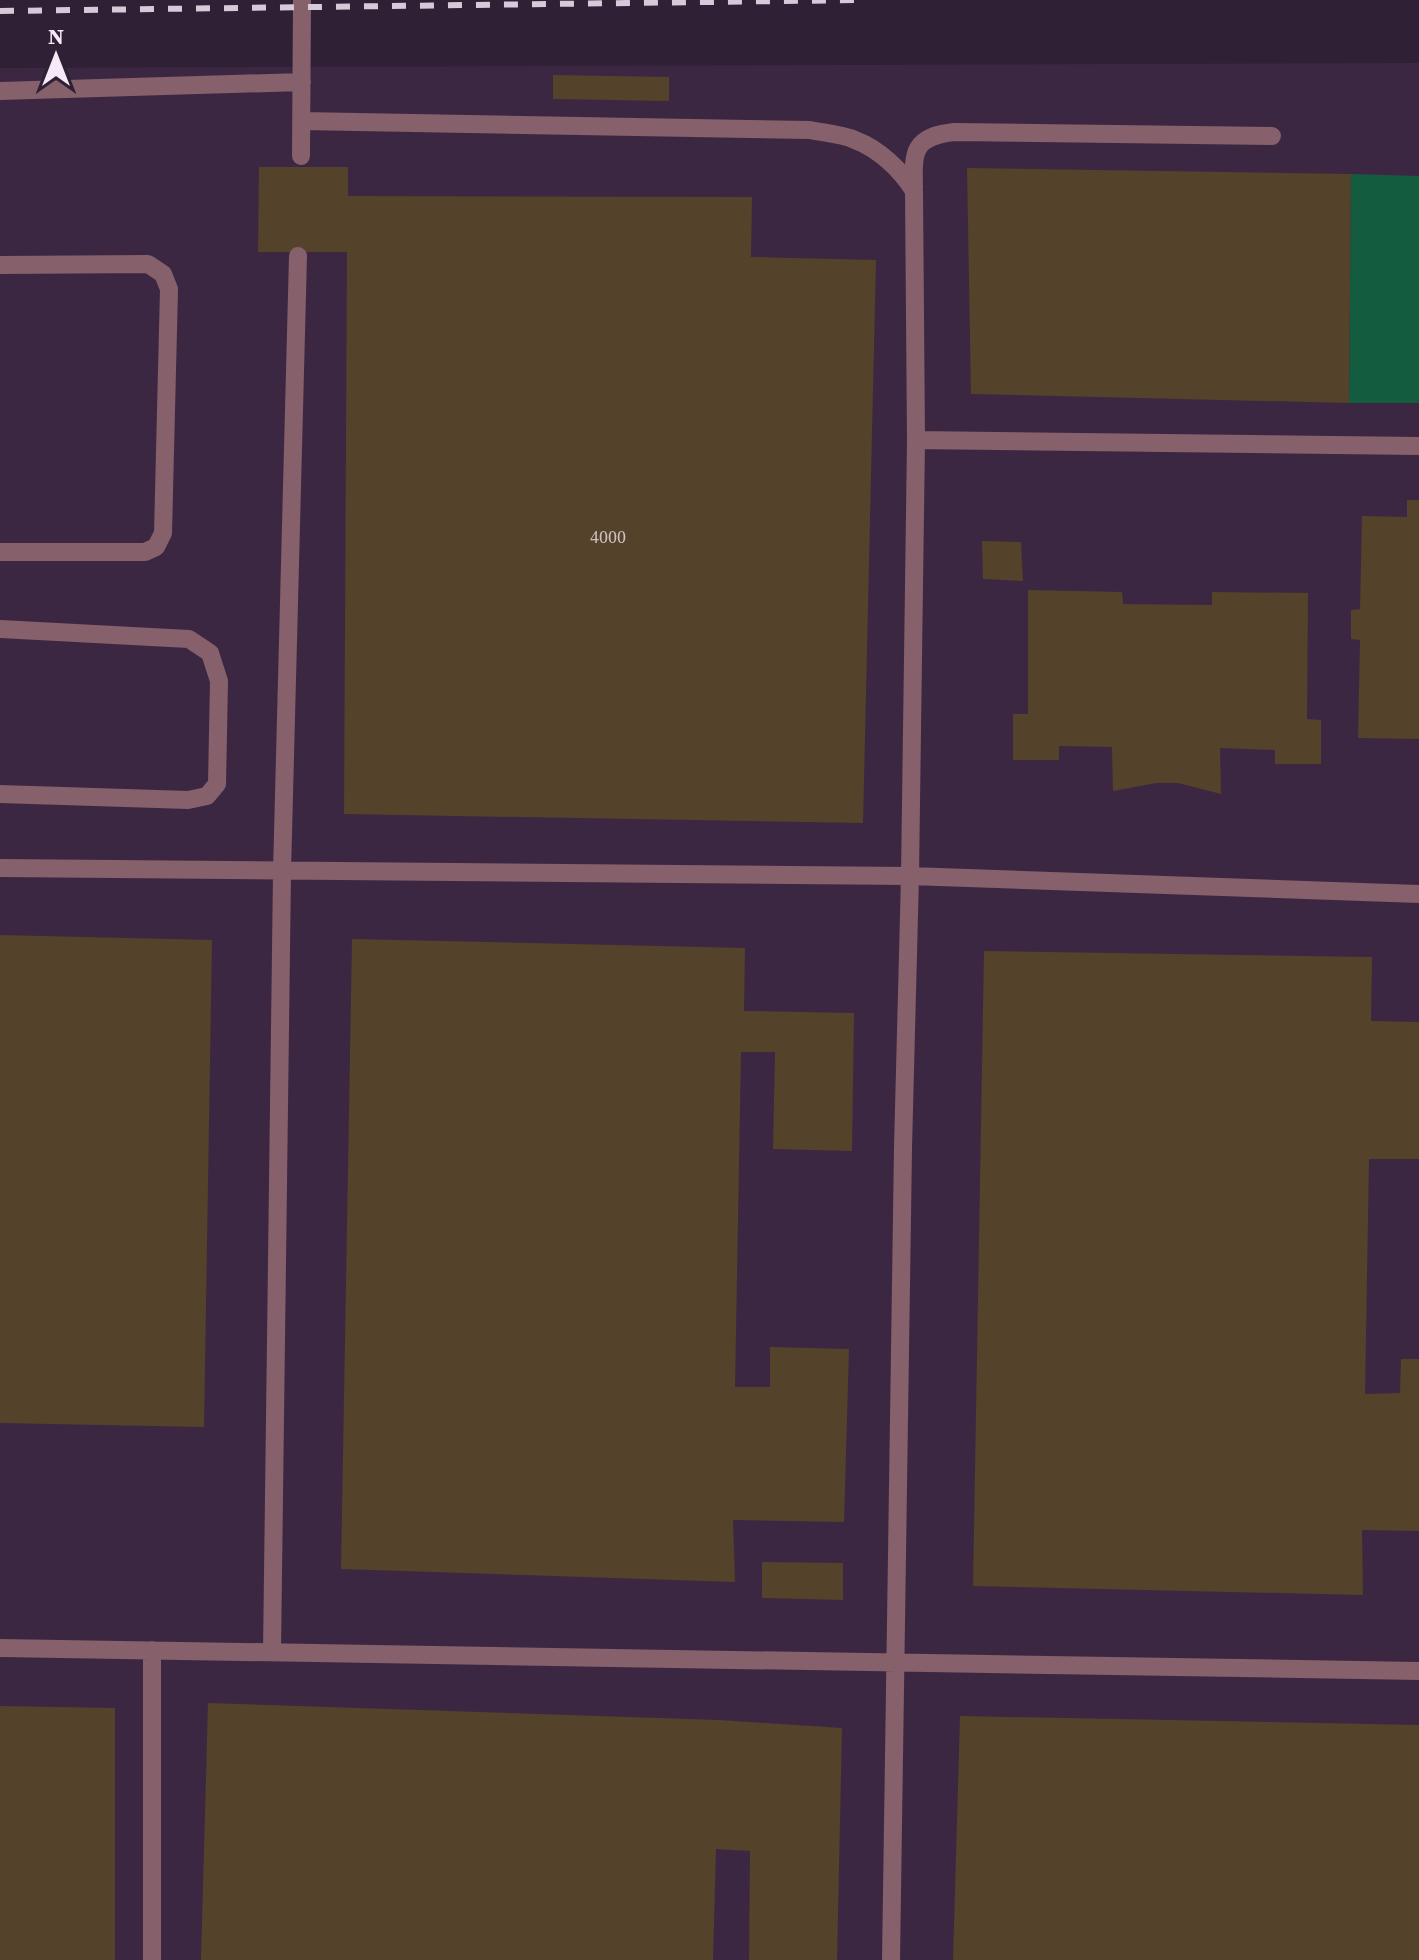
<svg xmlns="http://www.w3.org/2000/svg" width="1419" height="1960" font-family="'Source Serif 4',serif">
<rect width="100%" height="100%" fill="#302035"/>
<!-- built -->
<path fill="#3c2742" d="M 1419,63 L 1419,1960 L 0,1960 L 0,68 Z"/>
<!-- green -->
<path fill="#135c3f" d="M 1351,174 L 1419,176 L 1419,403 L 1349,403 Z"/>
<!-- building -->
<path fill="#54422a" d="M 553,75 L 669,77 L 669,101 L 553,99 Z
M 259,167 L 348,167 L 348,196 L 752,197 L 751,257 L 876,260 L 863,823 L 344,814 L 347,252 L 258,252 Z
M 967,168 L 1351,174 L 1349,403 L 971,394 Z
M 1407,500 L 1419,500 L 1419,739 L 1358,738 L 1360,640 L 1351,639 L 1351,610 L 1360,609 L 1362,516 L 1407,517 Z
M 982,541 L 1021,542 L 1023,581 L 983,579 Z
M 1028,590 L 1122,592 L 1123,604 L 1212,605 L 1212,592 L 1308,593 L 1307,719 L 1321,720 L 1321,764 L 1275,764 L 1275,750 L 1220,748 L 1221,794 L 1178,783 L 1156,783 L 1113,791 L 1112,747 L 1059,746 L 1059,760 L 1013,760 L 1013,714 L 1028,714 Z
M 0,935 L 212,940 L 204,1427 L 0,1423 Z
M 352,939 L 745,948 L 744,1011 L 854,1013 L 852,1151 L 773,1149 L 775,1052 L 741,1052 L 735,1387 L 770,1387 L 770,1347 L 849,1349 L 844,1522 L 733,1520 L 735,1582 L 341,1569 Z
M 984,951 L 1372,957 L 1371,1021 L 1419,1022 L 1419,1159 L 1369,1159 L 1365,1394 L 1400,1393 L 1401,1359 L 1419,1359 L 1419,1531 L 1362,1530 L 1363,1595 L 973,1586 Z
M 762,1562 L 843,1563 L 843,1600 L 762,1598 Z
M 208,1703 L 719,1720 L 842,1728 L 837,1960 L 749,1960 L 750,1851 L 716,1849 L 713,1960 L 201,1960 Z
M 0,1706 L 115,1708 L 115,1960 L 0,1960 Z
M 960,1716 L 1419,1725 L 1419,1960 L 953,1960 Z"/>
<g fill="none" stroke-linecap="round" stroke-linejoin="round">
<!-- lane -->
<path stroke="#86606a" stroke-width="18" d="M 0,91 L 302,82
M 302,121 L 810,130 C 824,133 842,134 855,140 C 879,149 901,170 914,191 L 916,440 L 910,876 L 903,1148 L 891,1960
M 301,156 L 302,0
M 914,188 C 913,151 913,137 954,132 L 1272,136
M 0,265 L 148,264 L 163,274 L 169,289 L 163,533 L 156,547 L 145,552 L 0,552
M 916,440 L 1419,446
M 0,629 L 189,639 L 210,653 L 219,681 L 217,784 L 207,796 L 188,800 L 0,794
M 0,868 L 910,876 L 1419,894
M 0,1648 L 1419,1671
M 272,1652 L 282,872 L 298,256
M 152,1960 L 152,1650"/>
<!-- rail -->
<path stroke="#d6cad9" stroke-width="6" stroke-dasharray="14 14" stroke-linecap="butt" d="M 0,11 L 861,0"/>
</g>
<g text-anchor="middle" stroke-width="8" stroke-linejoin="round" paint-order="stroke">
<!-- number labels -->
<g font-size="18" fill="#cdc0c4">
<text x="608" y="543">4000</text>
</g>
</g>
<!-- north arrow -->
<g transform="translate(56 56)" stroke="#302035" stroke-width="6" paint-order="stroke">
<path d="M0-6L14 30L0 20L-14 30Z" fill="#f5eaf8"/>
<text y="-12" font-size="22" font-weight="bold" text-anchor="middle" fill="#f5eaf8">N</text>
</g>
</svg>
